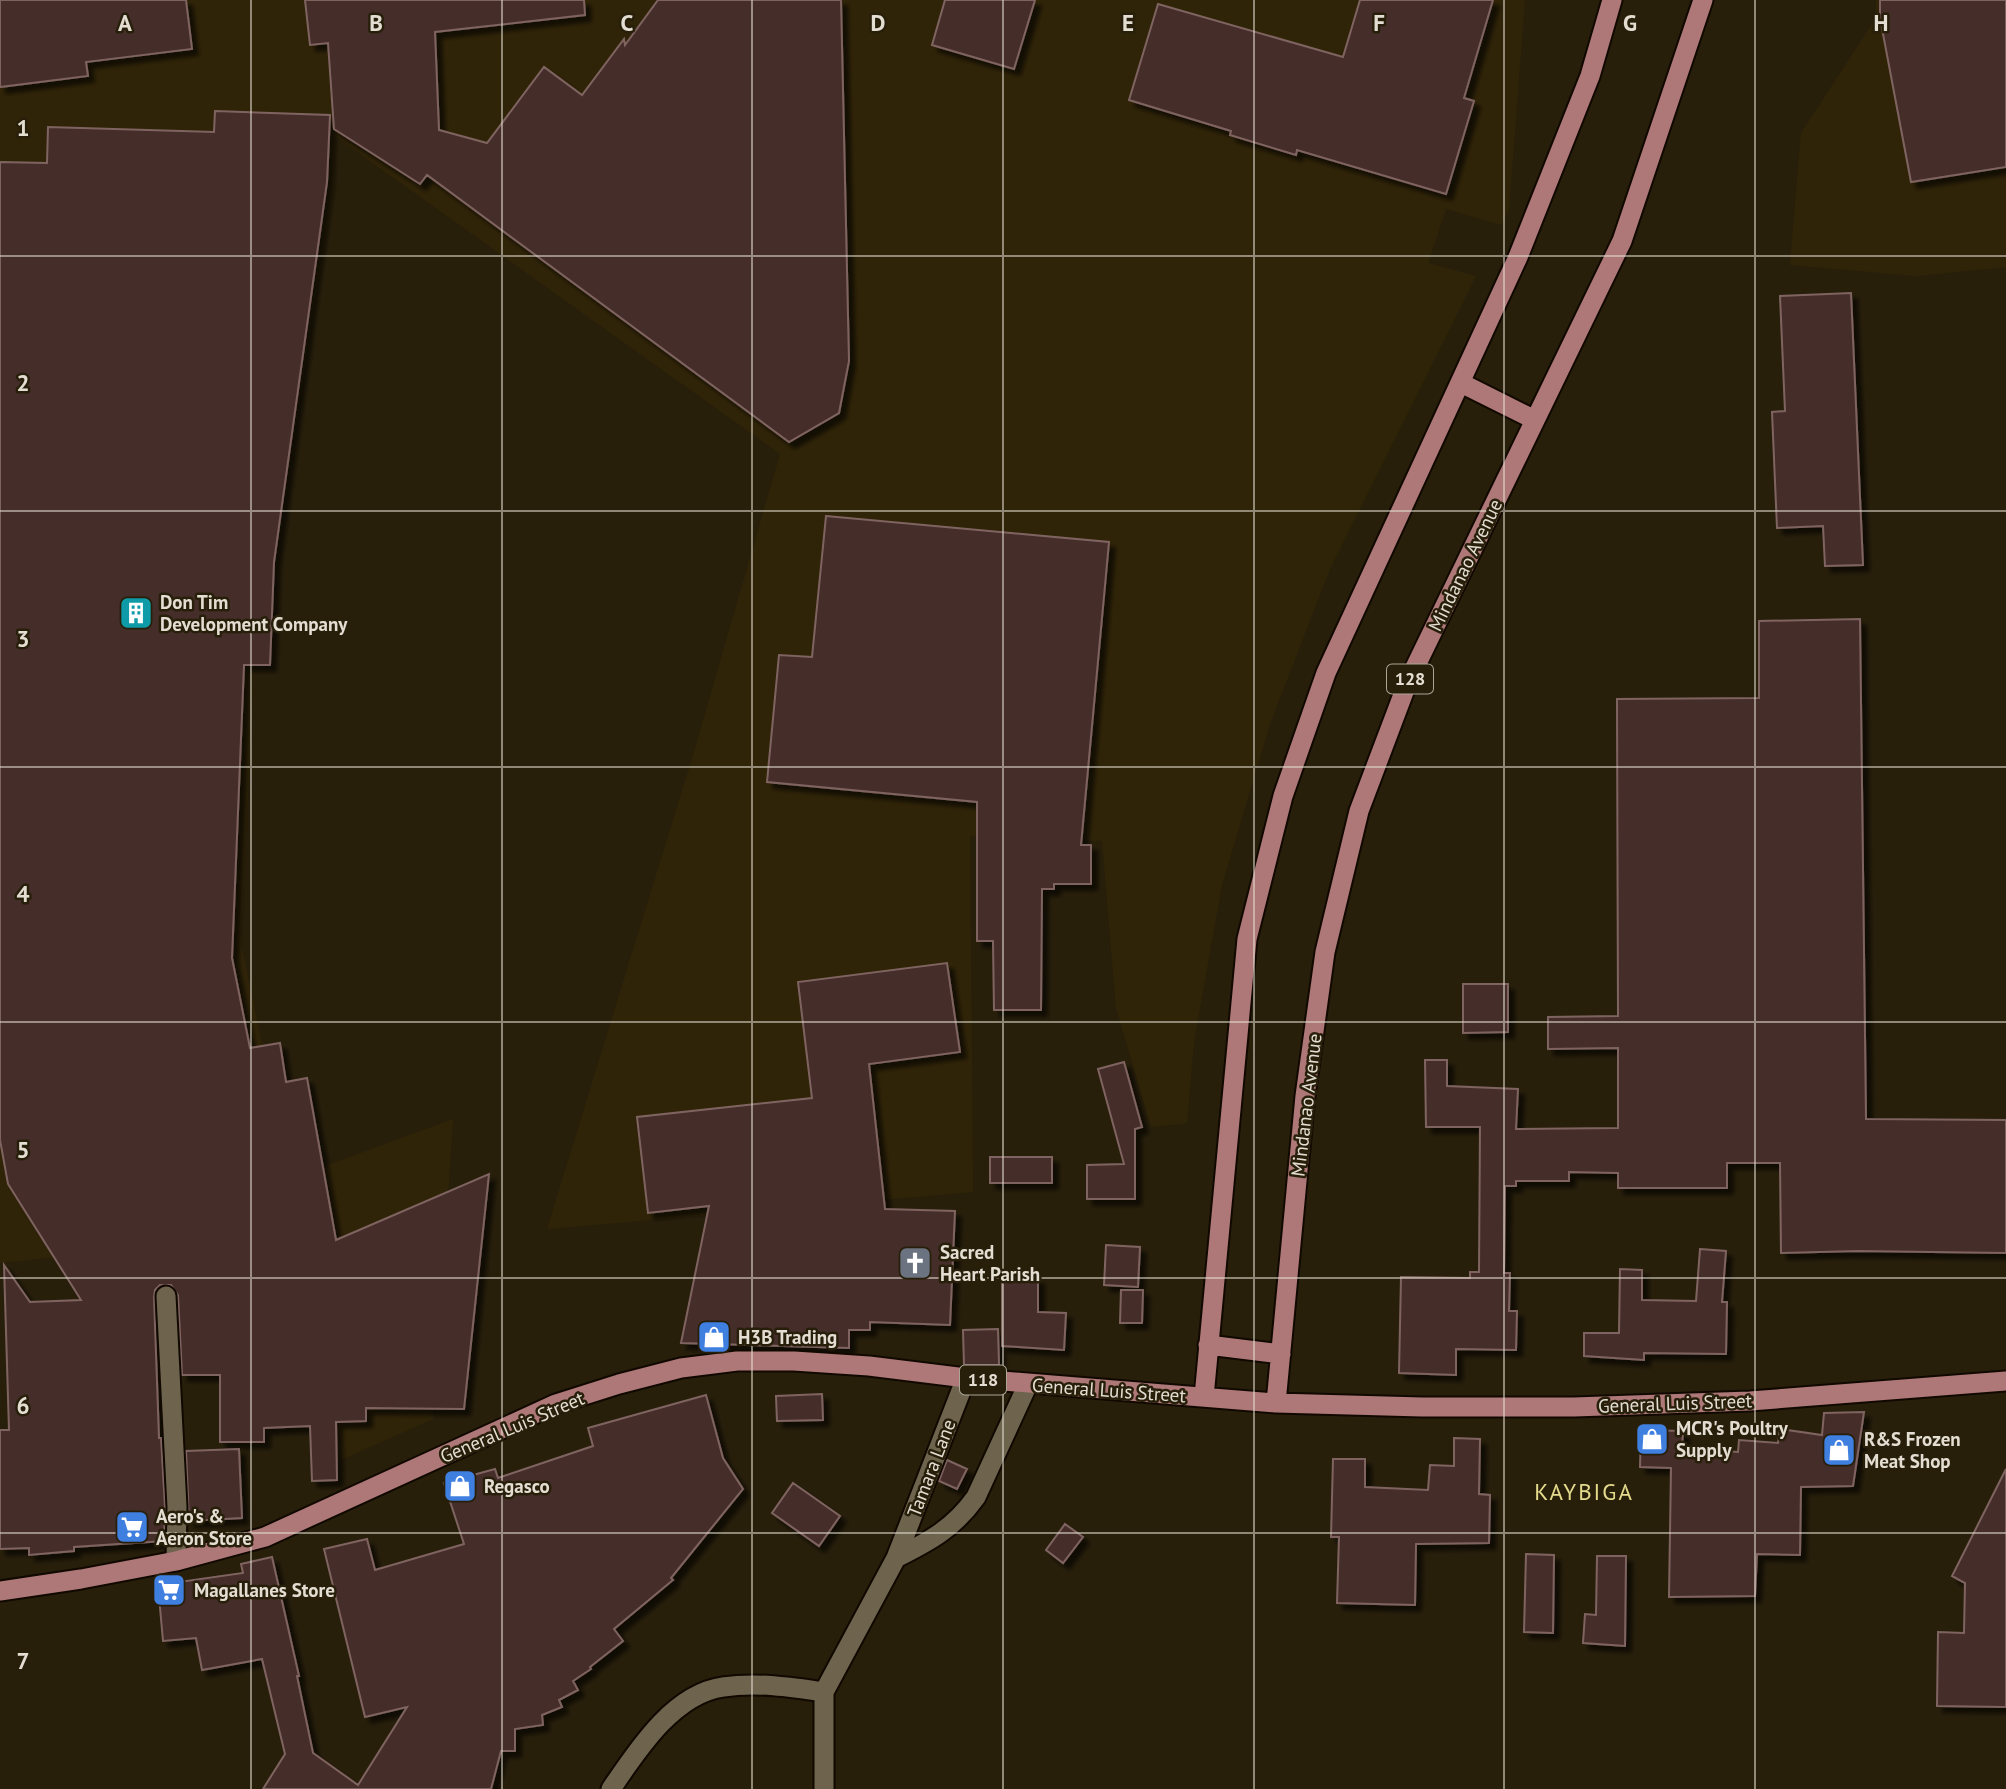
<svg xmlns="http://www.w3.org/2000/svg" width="2006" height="1789" font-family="'PT Sans',sans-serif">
<defs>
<filter id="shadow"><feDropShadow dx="6" dy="6" stdDeviation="2" flood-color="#0009"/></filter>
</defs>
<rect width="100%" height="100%" fill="#281f0b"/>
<!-- built -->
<path fill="#302408" d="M 0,0 L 1525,0 L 1509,209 L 1501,225 L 1446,209 L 1428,263 L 1476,276 L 1330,569 L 1271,721 L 1222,885 L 1194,1042 L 1187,1123 L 1151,1127 L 1116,1008 L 1102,841 L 970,836 L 973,1192 L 547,1229 L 694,752 L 780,454 L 335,136 L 334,187 L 273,567 L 259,570 L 241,943 L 290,1179 L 453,1119 L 433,1419 L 321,1469 L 317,1417 L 215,1240 L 0,1263 Z
M 1876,0 L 2006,0 L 2006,267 L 1916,276 L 1790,265 L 1801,133 L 1876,18 Z"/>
<!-- building -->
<path fill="#452d2a" stroke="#7f6460" stroke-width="2" filter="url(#shadow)" d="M 0,0 L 186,0 L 192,49 L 86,62 L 88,76 L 0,87 Z
M 305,0 L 584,0 L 585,15 L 435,32 L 439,130 L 487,143 L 544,67 L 582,95 L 624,39 L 625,45 L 658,0 L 841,0 L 849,361 L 839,413 L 789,442 L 427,175 L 420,184 L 334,129 L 328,43 L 310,45 Z
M 945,0 L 1035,0 L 1014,69 L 932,45 Z
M 1360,0 L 1493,0 L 1464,98 L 1474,101 L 1446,194 L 1297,150 L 1296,155 L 1230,135 L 1231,131 L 1129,100 L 1158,4 L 1343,57 Z
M 1880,0 L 2006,0 L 2006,167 L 1911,182 L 1880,18 Z
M 215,111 L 330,115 L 327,182 L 274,562 L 270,665 L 244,665 L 232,958 L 250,1048 L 280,1043 L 286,1082 L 307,1078 L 336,1240 L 489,1174 L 464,1409 L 366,1408 L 366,1421 L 336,1422 L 337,1480 L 312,1481 L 310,1426 L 264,1428 L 264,1442 L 220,1442 L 220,1375 L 182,1375 L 178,1295 L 171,1285 L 160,1285 L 155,1290 L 154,1297 L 159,1438 L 161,1438 L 165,1507 L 164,1541 L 74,1547 L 74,1551 L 29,1555 L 29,1548 L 0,1549 L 0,1430 L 9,1430 L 4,1265 L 30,1302 L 81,1300 L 8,1184 L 0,1140 L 0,162 L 47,163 L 48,127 L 214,132 Z
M 1851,293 L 1863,565 L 1825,566 L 1823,526 L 1777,528 L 1772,412 L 1785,411 L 1780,296 Z
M 826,516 L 1109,542 L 1081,845 L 1091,845 L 1091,884 L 1054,884 L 1054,889 L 1042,889 L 1041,1010 L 994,1010 L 993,941 L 977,941 L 977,802 L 767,782 L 779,655 L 812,657 Z
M 1860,619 L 1866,1119 L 2006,1120 L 2006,1253 L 1858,1251 L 1781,1253 L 1780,1163 L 1727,1163 L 1727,1188 L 1618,1188 L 1618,1173 L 1569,1172 L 1569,1181 L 1516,1181 L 1516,1186 L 1505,1186 L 1504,1273 L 1510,1273 L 1509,1311 L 1517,1311 L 1516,1350 L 1456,1349 L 1456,1375 L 1399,1373 L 1401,1277 L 1470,1278 L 1470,1272 L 1479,1272 L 1480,1127 L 1426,1127 L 1425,1060 L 1447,1060 L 1447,1086 L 1518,1089 L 1516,1129 L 1618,1128 L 1618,1048 L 1548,1049 L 1548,1017 L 1618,1016 L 1617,699 L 1759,698 L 1759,621 Z
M 947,963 L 960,1052 L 869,1064 L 885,1209 L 955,1211 L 950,1325 L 870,1322 L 870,1330 L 849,1330 L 849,1348 L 681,1343 L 709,1206 L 648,1213 L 637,1117 L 812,1098 L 798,982 Z
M 1463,984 L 1508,984 L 1508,1032 L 1463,1033 Z
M 1124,1062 L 1142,1127 L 1135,1129 L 1135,1199 L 1087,1199 L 1087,1165 L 1124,1164 L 1098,1069 Z
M 990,1157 L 1052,1157 L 1052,1183 L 990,1183 Z
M 1106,1245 L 1140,1247 L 1138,1287 L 1104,1285 Z
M 1700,1249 L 1726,1251 L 1722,1302 L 1727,1302 L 1726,1354 L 1644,1353 L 1644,1360 L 1584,1356 L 1584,1333 L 1619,1333 L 1620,1269 L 1642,1270 L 1642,1300 L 1696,1301 Z
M 1002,1278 L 1038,1278 L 1038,1312 L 1066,1313 L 1064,1350 L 1002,1346 Z
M 1121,1290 L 1143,1290 L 1142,1323 L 1120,1323 Z
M 998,1329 L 999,1365 L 964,1365 L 963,1330 Z
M 822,1394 L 823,1420 L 777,1421 L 776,1396 Z
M 706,1395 L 723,1458 L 743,1489 L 671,1578 L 673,1580 L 614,1629 L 623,1641 L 590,1667 L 591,1669 L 573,1681 L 578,1690 L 559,1700 L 562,1707 L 542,1715 L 543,1725 L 515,1729 L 515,1751 L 501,1751 L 491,1789 L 263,1789 L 285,1754 L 262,1659 L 202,1670 L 196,1638 L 163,1641 L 158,1585 L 243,1573 L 241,1564 L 272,1557 L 299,1676 L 297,1676 L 313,1753 L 358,1785 L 407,1707 L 365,1717 L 324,1549 L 367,1539 L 375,1570 L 464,1544 L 444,1483 L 495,1469 L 498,1478 L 593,1446 L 588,1428 Z
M 1864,1412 L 1853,1486 L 1801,1487 L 1800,1555 L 1757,1554 L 1755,1596 L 1669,1597 L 1671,1468 L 1640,1467 L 1641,1430 L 1683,1431 L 1682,1448 L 1738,1452 L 1739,1440 L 1778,1443 L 1780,1429 L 1822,1435 L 1824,1413 Z
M 1454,1438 L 1480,1439 L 1479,1494 L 1490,1495 L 1489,1543 L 1416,1544 L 1415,1605 L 1337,1603 L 1339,1537 L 1331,1537 L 1333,1459 L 1365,1459 L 1365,1487 L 1428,1490 L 1430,1465 L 1454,1466 Z
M 239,1449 L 242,1518 L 189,1521 L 186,1451 Z
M 947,1460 L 967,1469 L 957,1489 L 939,1481 Z
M 2006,1469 L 2006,1707 L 1937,1706 L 1938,1632 L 1964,1633 L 1965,1583 L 1952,1576 Z
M 793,1483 L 840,1516 L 819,1546 L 772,1513 Z
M 1065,1524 L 1083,1537 L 1063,1563 L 1046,1550 Z
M 1526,1554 L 1554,1555 L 1553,1633 L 1524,1632 Z
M 1597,1556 L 1626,1556 L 1625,1646 L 1583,1643 L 1585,1614 L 1596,1615 Z"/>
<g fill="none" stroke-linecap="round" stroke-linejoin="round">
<defs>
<path id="pedestrian" d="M 166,1296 L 177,1507 L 176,1561"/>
<path id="minor" d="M 896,1558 C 930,1541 954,1528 976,1497 L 1028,1384
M 611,1789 C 637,1751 673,1694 723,1687 C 756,1682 791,1687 824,1692
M 824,1789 L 824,1692 L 896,1558 L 966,1378"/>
<path id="primary" d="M 1461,383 L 1535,420
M 1208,1345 L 1281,1354
M 1204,1397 L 1247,939 L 1283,796 L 1326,673 L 1518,257 L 1590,76 L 1612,0
M 1276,1403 L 1305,1096 L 1325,952 L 1359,811 L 1407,684 L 1622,241 L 1703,0
M 0,1591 L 81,1579 L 176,1561 L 265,1537 L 556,1404 L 619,1384 L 681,1368 L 737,1361 L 794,1361 L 869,1366 L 966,1378 L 1276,1403 L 1422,1407 L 1574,1407 L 1750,1401 L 2006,1381"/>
</defs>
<!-- pedestrian casing -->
<use href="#pedestrian" stroke="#110900" stroke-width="23"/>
<!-- minor casing -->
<use href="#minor" stroke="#110900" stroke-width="23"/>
<!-- primary casing -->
<use href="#primary" stroke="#110900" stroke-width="23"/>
<!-- pedestrian -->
<use href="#pedestrian" stroke="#6e644e" stroke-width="19"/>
<!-- minor -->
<use href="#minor" stroke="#6e644e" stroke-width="19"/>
<!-- primary -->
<use href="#primary" stroke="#ad7877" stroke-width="19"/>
</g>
<!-- grid -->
<path fill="none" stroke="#e4ded2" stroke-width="2" stroke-opacity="0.55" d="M 251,0 L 251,1789M 502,0 L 502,1789M 752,0 L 752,1789M 1003,0 L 1003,1789M 1254,0 L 1254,1789M 1504,0 L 1504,1789M 1755,0 L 1755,1789M 0,256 L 2006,256M 0,511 L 2006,511M 0,767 L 2006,767M 0,1022 L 2006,1022M 0,1278 L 2006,1278M 0,1533 L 2006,1533"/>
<!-- icons -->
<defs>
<symbol id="building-square" viewBox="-11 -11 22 22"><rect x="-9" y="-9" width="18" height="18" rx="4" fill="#0f9aa8" stroke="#281f0b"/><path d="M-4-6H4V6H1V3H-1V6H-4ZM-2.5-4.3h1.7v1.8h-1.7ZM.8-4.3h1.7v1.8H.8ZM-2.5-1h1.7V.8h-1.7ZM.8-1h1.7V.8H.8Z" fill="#fff"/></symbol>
<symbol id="church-square" viewBox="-11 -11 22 22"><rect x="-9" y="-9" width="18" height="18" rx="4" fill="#6b7280" stroke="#281f0b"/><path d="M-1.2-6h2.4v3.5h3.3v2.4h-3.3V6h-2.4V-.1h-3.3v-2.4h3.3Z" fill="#fff"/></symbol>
<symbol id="shop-square" viewBox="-11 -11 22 22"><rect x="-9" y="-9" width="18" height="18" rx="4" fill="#3f7fe0" stroke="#281f0b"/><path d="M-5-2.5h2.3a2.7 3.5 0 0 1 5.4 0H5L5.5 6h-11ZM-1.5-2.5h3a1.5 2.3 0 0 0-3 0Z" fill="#fff"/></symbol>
<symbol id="supermarket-square" viewBox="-11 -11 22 22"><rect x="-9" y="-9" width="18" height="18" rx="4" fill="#3f7fe0" stroke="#281f0b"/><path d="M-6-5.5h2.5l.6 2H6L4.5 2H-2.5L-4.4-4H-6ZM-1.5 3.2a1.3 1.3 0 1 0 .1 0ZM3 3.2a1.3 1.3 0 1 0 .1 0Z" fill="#fff"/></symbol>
</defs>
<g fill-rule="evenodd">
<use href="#building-square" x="117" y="594" width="38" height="38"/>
<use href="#church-square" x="896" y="1244" width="38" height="38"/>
<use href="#shop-square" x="695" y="1318" width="38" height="38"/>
<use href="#shop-square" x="1633" y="1420" width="38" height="38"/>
<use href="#shop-square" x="1820" y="1431" width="38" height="38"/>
<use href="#shop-square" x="441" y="1467" width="38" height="38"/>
<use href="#supermarket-square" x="113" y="1508" width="38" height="38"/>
<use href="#supermarket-square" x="150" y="1571" width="38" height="38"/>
</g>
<g text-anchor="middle" stroke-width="5" stroke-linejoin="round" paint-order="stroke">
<!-- shield labels -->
<g fill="#281f0b" stroke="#aca596" stroke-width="2">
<rect x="1387" y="664.5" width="46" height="29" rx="5"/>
<rect x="960" y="1365.5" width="46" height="29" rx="5"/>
</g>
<g font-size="18" font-weight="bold" fill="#e4ded2">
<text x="1410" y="685">128</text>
<text x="983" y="1386">118</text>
</g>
<!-- street labels -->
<g font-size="19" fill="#e4ded2" stroke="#281f0b">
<text transform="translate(1465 565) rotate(-64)" y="7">Mindanao Avenue</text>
<text transform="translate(1306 1105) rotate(-83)" y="7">Mindanao Avenue</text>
<text transform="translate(1109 1390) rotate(4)" y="7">General Luis Street</text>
<text transform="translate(1675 1403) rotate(-2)" y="7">General Luis Street</text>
<text transform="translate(512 1427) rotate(-23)" y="7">General Luis Street</text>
<text transform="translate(931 1468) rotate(-69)" y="7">Tamara Lane</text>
</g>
<!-- poi labels -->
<g font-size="19" font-weight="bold" fill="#e4ded2" stroke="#281f0b" text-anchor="start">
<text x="160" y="609">Don Tim<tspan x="160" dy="22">Development Company</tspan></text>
<text x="940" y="1259">Sacred<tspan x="940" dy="22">Heart Parish</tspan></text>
<text x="738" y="1344">H3B Trading</text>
<text x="1676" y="1435">MCR's Poultry<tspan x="1676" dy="22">Supply</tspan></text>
<text x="1864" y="1446">R&amp;S Frozen<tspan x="1864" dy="22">Meat Shop</tspan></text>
<text x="484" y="1493">Regasco</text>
<text x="156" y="1523">Aero's &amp;<tspan x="156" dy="22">Aeron Store</tspan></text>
<text x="194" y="1597">Magallanes Store</text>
</g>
<!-- quarter labels -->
<g font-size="23" letter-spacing="2" fill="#e4db8c" stroke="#281f0b">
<text x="1584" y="1500">KAYBIGA</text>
</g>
</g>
<g font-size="23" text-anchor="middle" font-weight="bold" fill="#e4ded2" stroke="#281f0b" stroke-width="5" stroke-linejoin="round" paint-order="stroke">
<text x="125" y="31">A</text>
<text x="376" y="31">B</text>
<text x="627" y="31">C</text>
<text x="878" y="31">D</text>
<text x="1128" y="31">E</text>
<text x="1379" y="31">F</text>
<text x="1630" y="31">G</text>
<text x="1881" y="31">H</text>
<text x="23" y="136">1</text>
<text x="23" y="391">2</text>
<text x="23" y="647">3</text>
<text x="23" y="902">4</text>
<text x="23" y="1158">5</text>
<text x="23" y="1414">6</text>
<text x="23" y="1669">7</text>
</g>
</svg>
